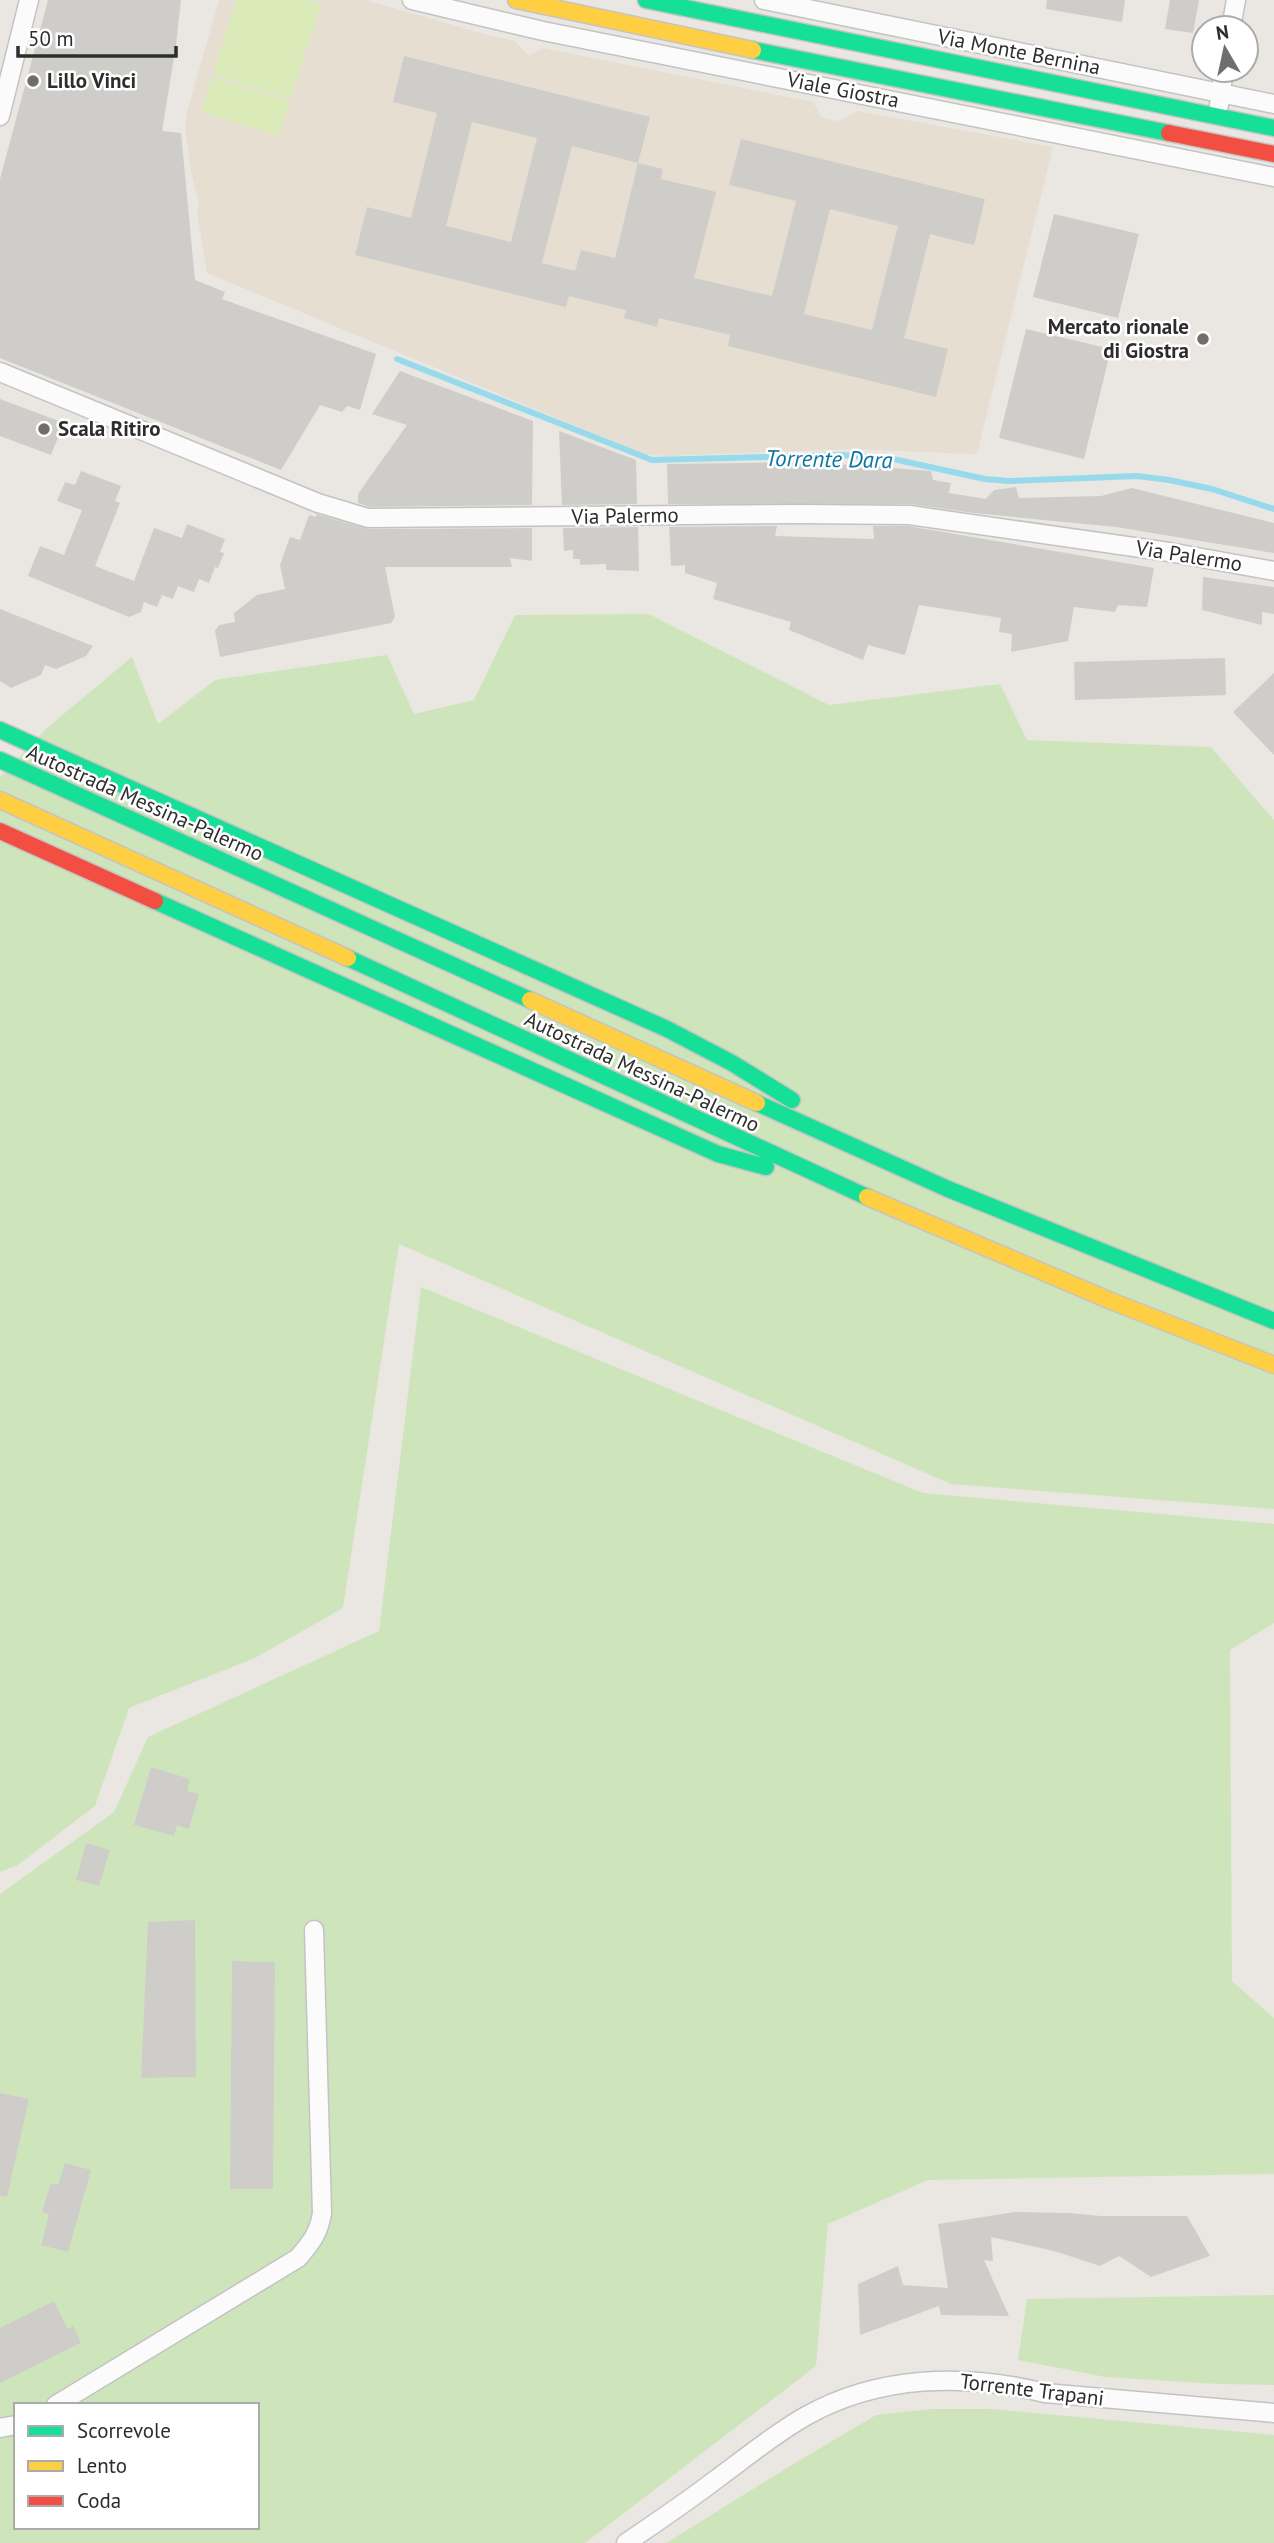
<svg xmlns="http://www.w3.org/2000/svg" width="1274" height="2543" font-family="'PT Sans',sans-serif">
<rect width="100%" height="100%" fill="#eae7e2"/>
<!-- education -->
<path fill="#e5ded1" d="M 219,0 L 365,0 L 484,34 L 515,41 L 529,56 L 543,48 L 813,102 L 822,118 L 831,120 L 840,121 L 857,111 L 1053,147 L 977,454 L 851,449 L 666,456 L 643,454 L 207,273 L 197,213 L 199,203 L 191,172 L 185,129 L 187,113 Z"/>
<!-- green -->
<path fill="#cee5bc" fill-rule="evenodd" d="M 649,614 L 829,705 L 1000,684 L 1027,740 L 1211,747 L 1274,820 L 1274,1509 L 951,1484 L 399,1244 L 343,1608 L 255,1658 L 129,1708 L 95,1806 L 18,1865 L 0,1872 L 0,777 L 48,727 L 132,657 L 158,724 L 215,680 L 387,655 L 414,714 L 474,700 L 515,615 Z
M 421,1287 L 923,1493 L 1274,1524 L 1274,1623 L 1230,1650 L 1232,1981 L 1274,2018 L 1274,2174 L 928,2180 L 828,2224 L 816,2366 L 585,2543 L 0,2543 L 0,1894 L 114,1812 L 148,1737 L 379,1631 ZM 16,2405 L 257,2405 L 257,2527 L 16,2527 Z
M 1274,2295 L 1274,2385 L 1218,2384 L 1105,2377 L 1018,2360 L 1027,2299 Z
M 931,2409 L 991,2409 L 1274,2435 L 1274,2543 L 666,2543 L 790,2466 L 876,2415 Z"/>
<!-- pitch -->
<path fill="#daeab9" d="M 236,0 L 308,0 L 321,4 L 290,99 L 213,74 Z
M 212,77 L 290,101 L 279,136 L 201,112 Z"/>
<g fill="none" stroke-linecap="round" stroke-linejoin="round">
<!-- stream -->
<path stroke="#97daec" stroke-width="6" d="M 397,359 L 652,460 L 840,455 L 893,459 L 985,479 L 1009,481 L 1137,476 L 1169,480 L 1212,489 L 1274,509"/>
</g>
<!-- building -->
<path fill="#cfcdc9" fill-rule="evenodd" d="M 48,0 L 181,0 L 176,45 L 162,131 L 181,133 L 195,280 L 225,292 L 222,299 L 376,354 L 360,410 L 347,406 L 342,412 L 320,405 L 281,470 L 0,358 L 0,179 Z
M 1047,0 L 1125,0 L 1122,22 L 1046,9 Z
M 1170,0 L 1199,0 L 1193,33 L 1165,29 Z
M 404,56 L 650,117 L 638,163 L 663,169 L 661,179 L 716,192 L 694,278 L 772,296 L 796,201 L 729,185 L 741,139 L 985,199 L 974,245 L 930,234 L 904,338 L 948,349 L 936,397 L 728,346 L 730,335 L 659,318 L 657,327 L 624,318 L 626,310 L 569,296 L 566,307 L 355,255 L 367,207 L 411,218 L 437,113 L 393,102 ZM 472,122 L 537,138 L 511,242 L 446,226 ZM 572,146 L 638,163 L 615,258 L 581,250 L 575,271 L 542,263 ZM 830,209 L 898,226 L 872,330 L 804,314 Z
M 1054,214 L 1139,234 L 1118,318 L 1033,297 Z
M 1026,329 L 1111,349 L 1084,459 L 999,438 Z
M 400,371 L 533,421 L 532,505 L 370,507 L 358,503 L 358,494 L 407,425 L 372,414 Z
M 0,399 L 64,423 L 51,455 L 0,436 Z
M 559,431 L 636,460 L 637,504 L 562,505 Z
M 809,462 L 931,471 L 933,480 L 951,483 L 949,493 L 986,499 L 994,490 L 1016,487 L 1019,498 L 1101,496 L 1132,488 L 1274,523 L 1274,553 L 1116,527 L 974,513 L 910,504 L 668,504 L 667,464 Z
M 81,471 L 121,486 L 115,501 L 120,503 L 95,566 L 134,581 L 154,528 L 182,538 L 187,524 L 225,539 L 220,552 L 224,553 L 218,568 L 215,567 L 209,583 L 199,579 L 194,592 L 178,586 L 173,599 L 162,595 L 157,607 L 144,602 L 141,612 L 129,617 L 28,576 L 40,546 L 64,555 L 82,510 L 57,501 L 65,482 L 75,485 Z
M 316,514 L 368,529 L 532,528 L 532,561 L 510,558 L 512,567 L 385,567 L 395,617 L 391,623 L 220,657 L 215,631 L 219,625 L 235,622 L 234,613 L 257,595 L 285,589 L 280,565 L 290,537 L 300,540 L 309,515 L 316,517 Z
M 777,526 L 775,536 L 874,539 L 873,526 L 908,526 L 1154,568 L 1147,607 L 1118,605 L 1115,612 L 1074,607 L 1068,641 L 1011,652 L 1012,634 L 999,632 L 1001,618 L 919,605 L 905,655 L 868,645 L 863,660 L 789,630 L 791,622 L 713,599 L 717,583 L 685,573 L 685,565 L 671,566 L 669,527 Z
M 638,527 L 639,571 L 606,570 L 606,564 L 580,565 L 580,559 L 573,559 L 573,550 L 564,551 L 563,528 Z
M 1203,577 L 1274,587 L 1274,614 L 1262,612 L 1262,625 L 1202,610 Z
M 0,609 L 93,646 L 86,656 L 56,669 L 45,665 L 41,675 L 11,688 L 0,681 Z
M 1225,658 L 1226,695 L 1075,700 L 1074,662 Z
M 1274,673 L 1274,755 L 1233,712 Z
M 151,1767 L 190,1779 L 187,1791 L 199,1794 L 189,1829 L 177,1825 L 174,1836 L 134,1825 Z
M 86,1843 L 110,1850 L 99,1886 L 76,1880 Z
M 195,1920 L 196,2077 L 141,2078 L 148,1922 Z
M 232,1961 L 275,1962 L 273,2189 L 230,2189 Z
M 0,2093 L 29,2099 L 7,2197 L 0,2196 Z
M 65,2163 L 91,2170 L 68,2252 L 41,2245 L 49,2214 L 42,2212 L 51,2183 L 58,2185 Z
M 1015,2212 L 1068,2213 L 1101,2216 L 1187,2216 L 1210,2256 L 1151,2277 L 1119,2256 L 1100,2266 L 1054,2251 L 991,2237 L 993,2261 L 984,2260 L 1009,2316 L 941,2315 L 939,2306 L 860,2335 L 858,2284 L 898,2266 L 903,2285 L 948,2288 L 938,2224 Z
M 54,2301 L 68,2329 L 73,2326 L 81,2343 L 0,2383 L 0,2328 Z"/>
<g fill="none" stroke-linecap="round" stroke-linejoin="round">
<defs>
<path id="street" d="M 412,0 L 543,31 L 1274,177
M 764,0 L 1274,104
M 1231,28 L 1236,0
M 1219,105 L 1224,70
M 0,116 L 29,0
M 0,372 L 318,503 L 368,518 L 800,514 L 909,515 L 1169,552 L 1274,571
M 56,2405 L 298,2258 C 311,2243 319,2233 322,2213 L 314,1930
M 0,2428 L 16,2425
M 626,2543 C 657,2522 688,2501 718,2478 C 747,2457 774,2434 806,2416 C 879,2375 965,2373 1045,2393 L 1274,2413"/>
<path id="fast" d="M 646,0 L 1274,128
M 753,50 L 1169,133
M 0,730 L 667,1029 L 732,1063 L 792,1100
M 0,760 L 530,1000
M 155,901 L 718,1154 L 766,1167
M 348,958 L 867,1197
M 757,1103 L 948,1189 L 1274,1321"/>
<path id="slow" d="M 516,0 L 753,50
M 0,800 L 348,958
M 530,1000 L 757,1103
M 867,1197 L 1111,1301 L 1274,1365"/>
<path id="jam" d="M 1169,133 L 1274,154
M 0,831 L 155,901"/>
</defs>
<!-- street casing -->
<use href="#street" stroke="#c4c3c3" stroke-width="21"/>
<!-- fast casing -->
<use href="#fast" stroke="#c6c4c3" stroke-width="19"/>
<!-- slow casing -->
<use href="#slow" stroke="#c6c4c3" stroke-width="19"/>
<!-- jam casing -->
<use href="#jam" stroke="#c6c4c3" stroke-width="19"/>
<!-- street -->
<use href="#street" stroke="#fcfbfb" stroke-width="18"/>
<!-- fast -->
<use href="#fast" stroke="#16e098" stroke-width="16"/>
<!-- slow -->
<use href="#slow" stroke="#ffcf43" stroke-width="16"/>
<!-- jam -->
<use href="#jam" stroke="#f24e42" stroke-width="16"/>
</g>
<!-- markers -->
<g fill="#6f6e6c" stroke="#fff" stroke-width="2.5">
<circle cx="33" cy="81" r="7"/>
<circle cx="1203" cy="339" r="7"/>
<circle cx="44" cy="429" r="7"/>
</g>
<g text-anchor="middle" stroke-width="5" stroke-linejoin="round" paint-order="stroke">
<!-- street labels -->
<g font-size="21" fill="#2d2d2d" stroke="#fff">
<text transform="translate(1019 52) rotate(11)" y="7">Via Monte Bernina</text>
<text transform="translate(843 90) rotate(11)" y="7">Viale Giostra</text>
<text transform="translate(625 516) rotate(-1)" y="7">Via Palermo</text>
<text transform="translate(1189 556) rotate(9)" y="7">Via Palermo</text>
<text transform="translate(145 803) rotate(24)" y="7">Autostrada Messina-Palermo</text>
<text transform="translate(642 1072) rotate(25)" y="7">Autostrada Messina-Palermo</text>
<text transform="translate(1032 2390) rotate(7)" y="7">Torrente Trapani</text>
</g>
<!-- poi labels -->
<g font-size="21" font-weight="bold" fill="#2d2d2d" stroke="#fff" text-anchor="start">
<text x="47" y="88">Lillo Vinci</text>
<text x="1189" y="334" text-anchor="end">Mercato rionale<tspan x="1189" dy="24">di Giostra</tspan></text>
<text x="58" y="436">Scala Ritiro</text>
</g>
<!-- water labels -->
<g font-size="23" font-style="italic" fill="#0d74a1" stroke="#fff">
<text transform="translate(829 459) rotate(1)" y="8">Torrente Dara</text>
</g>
</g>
<!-- legend -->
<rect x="14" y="2403" width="245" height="126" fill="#ffffff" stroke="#ababab" stroke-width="2"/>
<rect x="28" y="2426" width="35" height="10" fill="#16e098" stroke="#ababab" stroke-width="2"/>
<text x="77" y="2438" font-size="21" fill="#2d2d2d">Scorrevole</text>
<rect x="28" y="2461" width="35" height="10" fill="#ffcf43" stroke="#ababab" stroke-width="2"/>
<text x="77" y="2473" font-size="21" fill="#2d2d2d">Lento</text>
<rect x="28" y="2496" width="35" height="10" fill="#f24e42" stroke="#ababab" stroke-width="2"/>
<text x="77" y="2508" font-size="21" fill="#2d2d2d">Coda</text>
<!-- north arrow -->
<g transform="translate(1225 49) rotate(351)"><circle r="33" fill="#ffffff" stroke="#ababab" stroke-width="2"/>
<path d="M0-5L12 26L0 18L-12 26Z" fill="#6f6e6c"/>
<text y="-10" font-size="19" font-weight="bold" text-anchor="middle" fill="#2d2d2d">N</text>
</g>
<!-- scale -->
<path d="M18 46v10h158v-10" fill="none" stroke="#2d2d2d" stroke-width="3.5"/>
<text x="28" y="46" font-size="21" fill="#2d2d2d" stroke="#ffffff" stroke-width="5" paint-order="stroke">50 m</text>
</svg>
